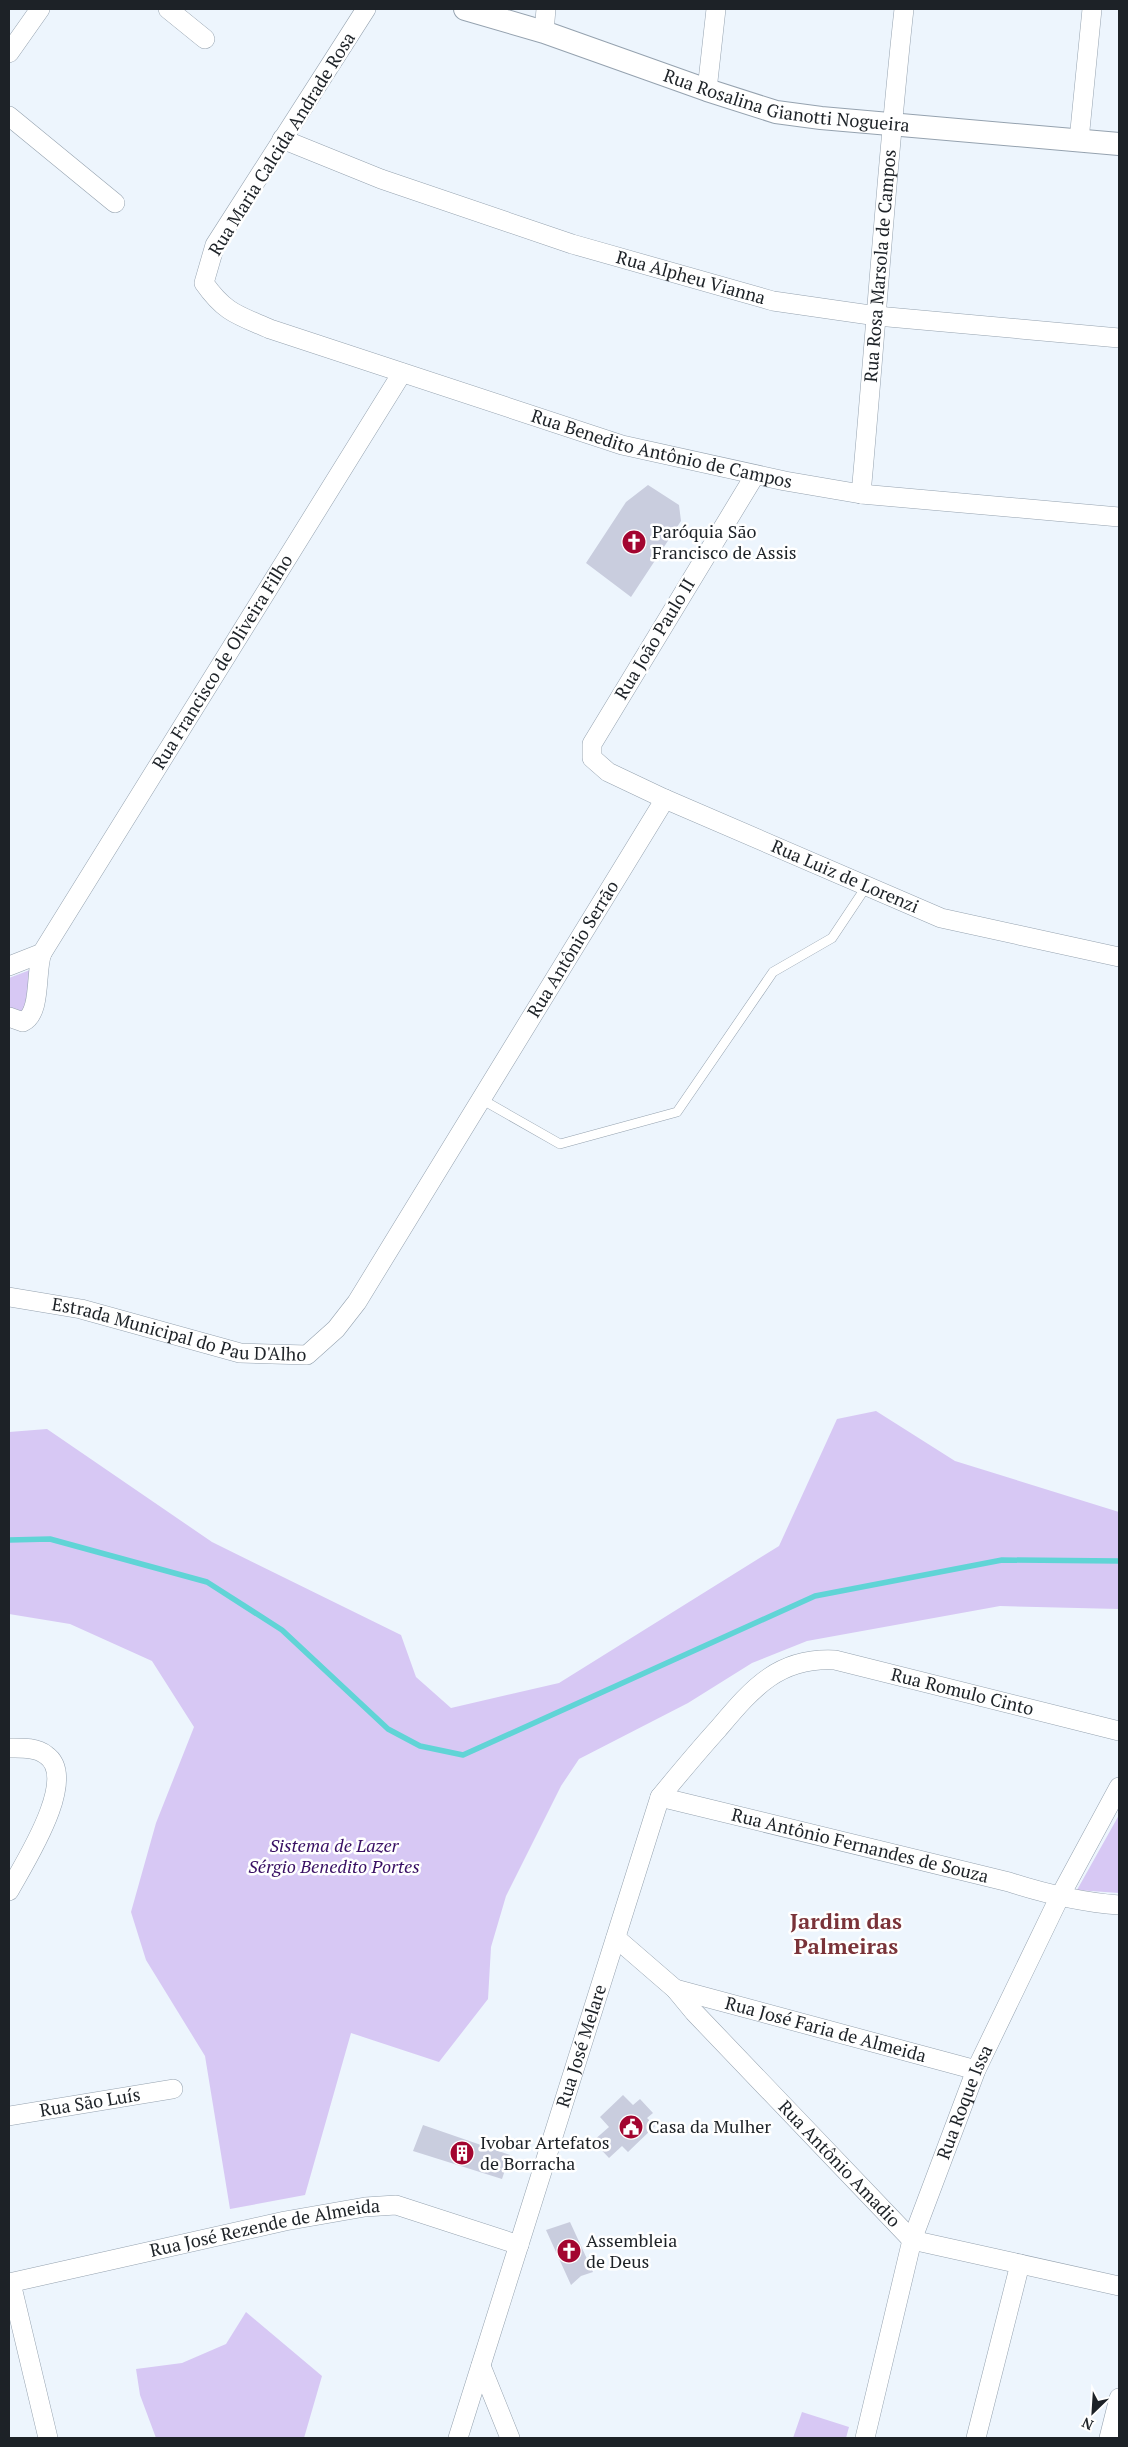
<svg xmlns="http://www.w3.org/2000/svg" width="1128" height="2447" font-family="'PT Serif',serif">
<rect width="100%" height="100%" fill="#edf5fd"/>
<!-- green -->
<path fill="#d7c8f4" d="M 30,970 L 24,1017 L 9,1010 L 9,978 Z
M 876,1411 L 955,1461 L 1119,1512 L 1119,1609 L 1000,1606 L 807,1641 L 752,1663 L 688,1703 L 579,1759 L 561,1786 L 506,1896 L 491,1947 L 488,1999 L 439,2062 L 351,2033 L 305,2195 L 230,2209 L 205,2056 L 146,1960 L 131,1912 L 156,1823 L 194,1727 L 152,1661 L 70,1624 L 9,1614 L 9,1432 L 47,1429 L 212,1542 L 401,1635 L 416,1677 L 451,1708 L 559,1683 L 779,1546 L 837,1419 Z
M 1119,1815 L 1119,1893 L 1077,1890 Z
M 246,2312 L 322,2376 L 304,2438 L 156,2438 L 140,2395 L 136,2369 L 182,2363 L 226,2344 Z
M 802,2412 L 849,2427 L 846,2438 L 793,2438 Z"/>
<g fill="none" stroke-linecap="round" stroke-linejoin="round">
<!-- stream -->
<path stroke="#60d4d6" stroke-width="5.5" d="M 9,1540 L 50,1539 L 207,1582 L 282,1630 L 388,1729 L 420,1746 L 463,1755 L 815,1596 L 1002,1560 L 1119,1561"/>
</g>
<!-- building -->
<path fill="#c9cdde" d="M 648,485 L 679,505 L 681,521 L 631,597 L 586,563 L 626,502 Z
M 623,2095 L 633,2105 L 640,2099 L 653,2113 L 647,2118 L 655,2126 L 628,2152 L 622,2146 L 609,2158 L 593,2141 L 609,2127 L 600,2117 Z
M 423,2125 L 510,2155 L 502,2179 L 413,2151 Z
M 570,2222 L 593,2272 L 581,2276 L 571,2285 L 546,2230 Z"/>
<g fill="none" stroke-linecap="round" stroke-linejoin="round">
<defs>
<path id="service" d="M 481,1099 L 560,1144 L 677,1112 L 773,972 L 832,938 L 866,887"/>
<g id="minor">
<path d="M 168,9 L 205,39"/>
<path id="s1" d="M 366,9 L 215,245 L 204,283 C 225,313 238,315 270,329 L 622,445 L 785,481 L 861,494 L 1119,517"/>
<path d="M 544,32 L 546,9"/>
<path d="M 9,53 L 40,9"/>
<path d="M 707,90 L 716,9"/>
<path d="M 9,116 L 115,203"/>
<path id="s2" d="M 282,139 L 381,179 L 572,244 L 773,301 L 877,316 L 1119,338"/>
<path d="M 1079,140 L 1092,9"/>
<path id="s3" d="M 755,475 L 592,744 L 592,758 L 608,772 L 665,799 L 941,918 L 1119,957"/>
<path id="s4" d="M 861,494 C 876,332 886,170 904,9"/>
<path id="s5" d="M 9,966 L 42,953 L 402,373"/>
<path d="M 9,1017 L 23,1022 C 42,1013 35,971 42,953"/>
<path id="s6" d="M 9,1297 L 81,1309 L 240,1353 L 307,1355 L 336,1329 L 357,1302 L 665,799"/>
<path d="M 9,1748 C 21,1748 36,1747 46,1755 C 80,1778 23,1865 9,1891"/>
<path id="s7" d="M 660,1797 L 1009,1882 C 1046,1894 1080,1902 1119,1905"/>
<path id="s8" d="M 616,1938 L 675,1989 L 694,2012 L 912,2240 L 1119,2286"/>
<path id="s9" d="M 675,1989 L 976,2070"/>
<path id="s10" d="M 9,2116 L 173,2089"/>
<path id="s11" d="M 9,2283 L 285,2221 L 365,2207 L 396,2205 L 519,2245"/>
<path d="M 11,2283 L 48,2438"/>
<path d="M 481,2366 L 510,2438"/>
<path id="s12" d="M 458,2438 L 660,1797 C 679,1774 698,1751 718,1729 C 752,1689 778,1657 835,1660 L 1119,1731"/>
<path id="s13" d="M 865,2438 L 912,2240 L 976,2070 L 1059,1898 L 1119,1787"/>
<path d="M 976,2438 L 1020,2264"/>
<path d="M 1109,2438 L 1119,2398"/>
</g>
<g id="tertiary">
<path id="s14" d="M 465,9 L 544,32 L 707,90 L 776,112 L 821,118 L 1119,144"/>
</g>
</defs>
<!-- service casing -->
<use href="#service" stroke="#95a2af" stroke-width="10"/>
<!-- minor casing -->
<use href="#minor" stroke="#95a2af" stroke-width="20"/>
<!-- tertiary casing -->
<use href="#tertiary" stroke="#95a2af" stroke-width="24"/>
<!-- service -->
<use href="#service" stroke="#fff" stroke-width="9"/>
<!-- minor -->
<use href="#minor" stroke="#fff" stroke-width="19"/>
<!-- tertiary -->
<use href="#tertiary" stroke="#fff" stroke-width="22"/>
</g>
<!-- icons -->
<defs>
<symbol id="church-disc" viewBox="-11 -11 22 22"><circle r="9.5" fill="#a30530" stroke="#fff"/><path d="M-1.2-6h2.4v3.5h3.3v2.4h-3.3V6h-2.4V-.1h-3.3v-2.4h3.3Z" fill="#fff"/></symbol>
<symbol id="civic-disc" viewBox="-11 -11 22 22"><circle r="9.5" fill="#a30530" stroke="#fff"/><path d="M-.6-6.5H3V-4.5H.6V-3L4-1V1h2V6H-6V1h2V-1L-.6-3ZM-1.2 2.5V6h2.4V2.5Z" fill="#fff"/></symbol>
<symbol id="building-disc" viewBox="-11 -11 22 22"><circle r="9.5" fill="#a30530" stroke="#fff"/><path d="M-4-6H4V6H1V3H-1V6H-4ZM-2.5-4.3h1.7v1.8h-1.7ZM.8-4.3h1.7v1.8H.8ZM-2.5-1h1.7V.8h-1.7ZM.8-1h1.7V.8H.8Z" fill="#fff"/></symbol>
</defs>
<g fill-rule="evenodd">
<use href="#church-disc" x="620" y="528" width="28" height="28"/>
<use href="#civic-disc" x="617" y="2113" width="28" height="28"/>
<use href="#building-disc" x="448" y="2139" width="28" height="28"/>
<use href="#church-disc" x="555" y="2237" width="28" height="28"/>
</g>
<g text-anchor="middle" stroke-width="5" stroke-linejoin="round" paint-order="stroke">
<!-- street labels -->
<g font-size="18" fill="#1d2227" stroke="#fff">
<text dy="6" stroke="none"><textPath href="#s14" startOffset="336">Rua Rosalina Gianotti Nogueira</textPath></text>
<text transform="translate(282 144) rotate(-58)" y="6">Rua Maria Calcida Andrade Rosa</text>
<text dy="6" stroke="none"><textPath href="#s4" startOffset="229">Rua Rosa Marsola de Campos</textPath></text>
<text dy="6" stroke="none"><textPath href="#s2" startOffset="432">Rua Alpheu Vianna</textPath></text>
<text dy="6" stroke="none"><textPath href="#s1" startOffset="812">Rua Benedito Antônio de Campos</textPath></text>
<text transform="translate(655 639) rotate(-59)" y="6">Rua João Paulo II</text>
<text dy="6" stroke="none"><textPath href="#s5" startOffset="378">Rua Francisco de Oliveira Filho</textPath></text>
<text dy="6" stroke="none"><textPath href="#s3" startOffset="609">Rua Luiz de Lorenzi</textPath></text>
<text dy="6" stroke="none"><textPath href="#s6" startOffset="792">Rua Antônio Serrão</textPath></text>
<text dy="6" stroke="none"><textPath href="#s6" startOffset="174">Estrada Municipal do Pau D'Alho</textPath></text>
<text dy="6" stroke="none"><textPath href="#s12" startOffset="1035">Rua Romulo Cinto</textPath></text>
<text dy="6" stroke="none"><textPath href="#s7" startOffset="206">Rua Antônio Fernandes de Souza</textPath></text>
<text dy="6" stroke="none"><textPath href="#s9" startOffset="156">Rua José Faria de Almeida</textPath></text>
<text dy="6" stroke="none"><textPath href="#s12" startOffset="411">Rua José Melare</textPath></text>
<text dy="6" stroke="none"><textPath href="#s10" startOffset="82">Rua São Luís</textPath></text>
<text dy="6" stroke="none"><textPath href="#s13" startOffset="351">Rua Roque Issa</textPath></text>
<text dy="6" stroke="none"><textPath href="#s8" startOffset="318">Rua Antônio Amadio</textPath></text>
<text dy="6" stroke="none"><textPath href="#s11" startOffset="262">Rua José Rezende de Almeida</textPath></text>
</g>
<!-- poi labels -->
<g font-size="18" fill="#1d2227" stroke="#fff" text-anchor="start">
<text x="652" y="538">Paróquia São<tspan x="652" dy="21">Francisco de Assis</tspan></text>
<text x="648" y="2133">Casa da Mulher</text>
<text x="480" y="2149">Ivobar Artefatos<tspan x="480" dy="21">de Borracha</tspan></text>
<text x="586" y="2247">Assembleia<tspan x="586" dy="21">de Deus</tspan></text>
</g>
<!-- park labels -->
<g font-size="18" font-style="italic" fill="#380f63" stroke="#fff">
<text x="334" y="1852">Sistema de Lazer<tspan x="334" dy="21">Sérgio Benedito Portes</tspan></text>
</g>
<!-- district labels -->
<g font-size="22" font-weight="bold" fill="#7a3339" stroke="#fff">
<text x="846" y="1929">Jardim das<tspan x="846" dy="25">Palmeiras</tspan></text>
</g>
</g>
<!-- border -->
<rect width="1128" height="2447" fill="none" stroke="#1d2227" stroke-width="20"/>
<!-- north arrow -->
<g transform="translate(1093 2412) rotate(205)" stroke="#ffffff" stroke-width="4" paint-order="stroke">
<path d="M0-4L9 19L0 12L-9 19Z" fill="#1d2227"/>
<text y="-8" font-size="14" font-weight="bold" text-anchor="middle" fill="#1d2227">N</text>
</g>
</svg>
